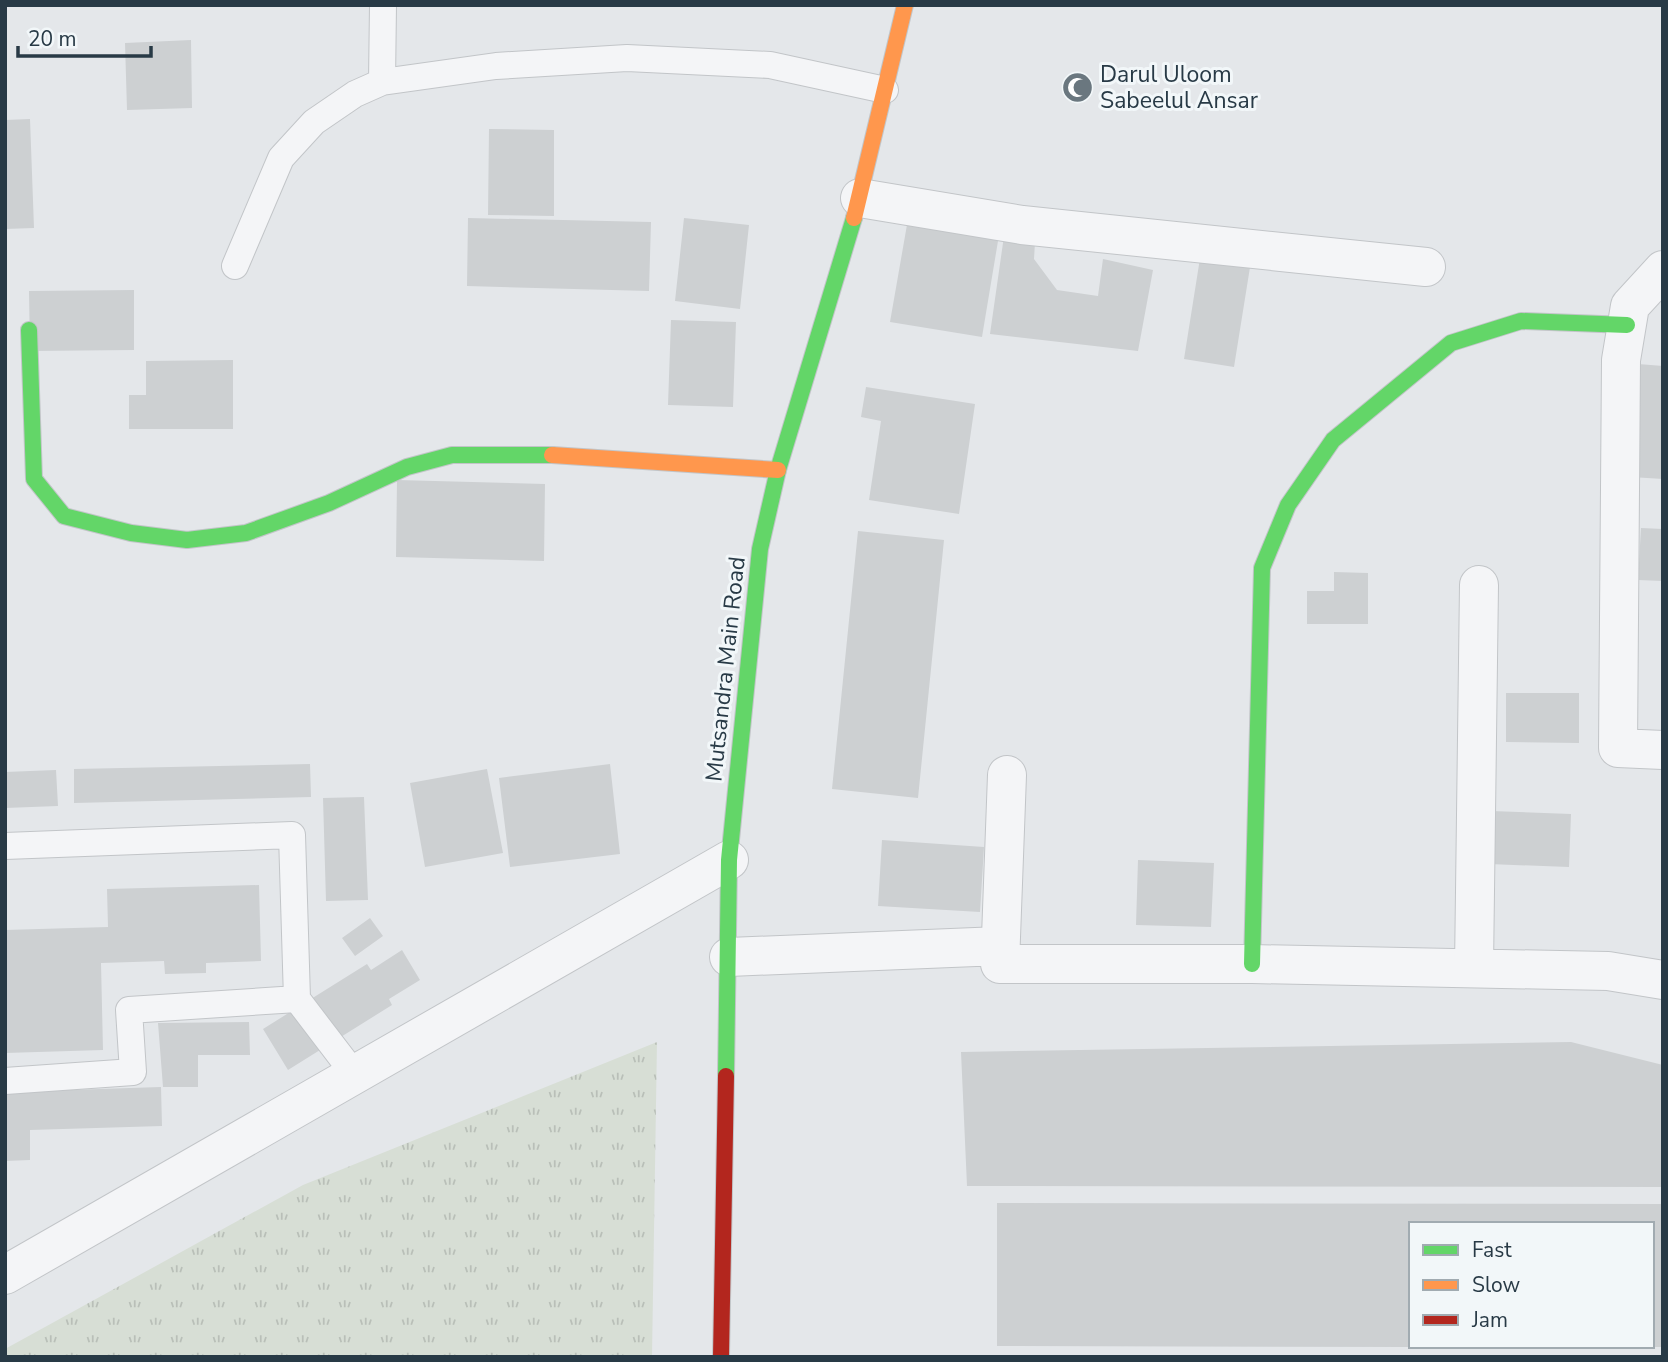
<svg xmlns="http://www.w3.org/2000/svg" width="1668" height="1362" font-family="'Nunito Sans',sans-serif">
<defs>
<pattern id="grass-tufts" width="24" height="20" patternUnits="userSpaceOnUse" patternTransform="scale(1.75)"><rect width="24" height="20" fill="#d7ded5"/><path d="M3 7l-1-3M5 7V3M7 7l1-3M15 17l-1-3M17 17v-4M19 17l1-3" fill="none" stroke="#b9bfb8"/></pattern>
</defs>
<rect width="100%" height="100%" fill="#e4e7ea"/>
<!-- grass -->
<path fill="url(#grass-tufts)" d="M 657,1042 L 652,1357 L 5,1357 L 5,1349 L 303,1185 Z"/>
<!-- building -->
<path fill="#cdd0d2" d="M 191,40 L 192,108 L 127,110 L 125,43 Z
M 30,119 L 34,228 L 5,229 L 5,120 Z
M 489,129 L 554,130 L 554,216 L 488,215 Z
M 468,218 L 651,222 L 649,291 L 467,286 Z
M 684,218 L 749,225 L 740,309 L 675,301 Z
M 908,219 L 999,235 L 982,337 L 890,322 Z
M 1004,236 L 1035,242 L 1034,259 L 1057,290 L 1098,296 L 1103,259 L 1153,270 L 1138,351 L 990,334 Z
M 1201,252 L 1251,261 L 1234,367 L 1184,359 Z
M 134,290 L 134,350 L 30,351 L 29,291 Z
M 671,320 L 736,322 L 733,407 L 668,405 Z
M 233,360 L 233,429 L 129,429 L 129,395 L 146,395 L 146,361 Z
M 1638,364 L 1663,366 L 1663,479 L 1631,477 Z
M 866,387 L 975,404 L 959,514 L 869,500 L 881,421 L 861,417 Z
M 397,480 L 545,484 L 544,561 L 396,557 Z
M 1641,528 L 1663,529 L 1663,581 L 1638,580 Z
M 858,531 L 944,540 L 918,798 L 832,789 Z
M 1334,572 L 1368,573 L 1368,624 L 1307,624 L 1307,591 L 1334,591 Z
M 1506,693 L 1579,693 L 1579,743 L 1506,742 Z
M 310,764 L 311,797 L 74,803 L 74,769 Z
M 610,764 L 620,854 L 510,867 L 499,778 Z
M 487,769 L 503,853 L 425,867 L 410,783 Z
M 56,770 L 58,806 L 5,808 L 5,772 Z
M 364,797 L 368,900 L 326,901 L 323,798 Z
M 1491,811 L 1571,814 L 1569,867 L 1489,864 Z
M 882,840 L 984,847 L 980,912 L 878,906 Z
M 1138,860 L 1214,863 L 1211,927 L 1136,925 Z
M 259,885 L 261,961 L 206,963 L 206,973 L 165,974 L 164,961 L 101,963 L 103,1050 L 5,1053 L 5,930 L 108,927 L 107,889 Z
M 370,918 L 383,936 L 355,956 L 342,938 Z
M 402,950 L 420,980 L 389,999 L 392,1005 L 288,1070 L 263,1029 L 367,964 L 371,970 Z
M 249,1022 L 250,1055 L 198,1055 L 198,1087 L 163,1087 L 158,1023 Z
M 1571,1042 L 1663,1065 L 1663,1187 L 967,1186 L 961,1052 Z
M 161,1087 L 162,1126 L 30,1130 L 30,1160 L 5,1161 L 5,1092 Z
M 997,1203 L 1663,1204 L 1663,1347 L 1652,1347 L 1652,1224 L 1411,1224 L 1411,1347 L 997,1346 Z"/>
<g fill="none" stroke-linecap="round" stroke-linejoin="round">
<defs>
<path id="lane" d="M 382,82 L 383,5
M 235,266 L 281,158 L 314,122 L 355,94 L 382,82 L 496,66 L 627,58 L 770,65 L 885,90
M 5,846 L 292,835 L 297,999 L 355,1075
M 5,1081 L 133,1072 L 129,1010 L 297,999"/>
<path id="street" d="M 860,198 L 1022,225 L 1426,267
M 1663,270 L 1630,306 L 1621,360 L 1618,748 L 1663,750
M 1007,775 L 1000,964 L 1252,964 L 1608,971 L 1663,980
M 729,957 L 1000,946
M 1474,968 L 1479,585
M 5,1275 L 729,860"/>
<path id="fast" d="M 29,330 L 34,479 L 64,516 L 131,533 L 187,540 L 246,533 L 329,503 L 407,467 L 452,455 L 552,455
M 1252,964 L 1262,568 L 1288,505 L 1333,440 L 1451,343 L 1521,321 L 1627,325
M 726,1076 L 729,860 L 760,549 L 778,470 L 854,218"/>
<path id="slow" d="M 854,218 L 905,5
M 552,455 L 778,470"/>
<path id="jam" d="M 721,1357 L 726,1076"/>
</defs>
<!-- lane casing -->
<use href="#lane" stroke="#c2c5c8" stroke-width="28"/>
<!-- street casing -->
<use href="#street" stroke="#c2c5c8" stroke-width="40"/>
<!-- fast casing -->
<use href="#fast" stroke="#c2c5c8" stroke-width="18"/>
<!-- slow casing -->
<use href="#slow" stroke="#c2c5c8" stroke-width="18"/>
<!-- jam casing -->
<use href="#jam" stroke="#c2c5c8" stroke-width="18"/>
<!-- lane -->
<use href="#lane" stroke="#f4f5f7" stroke-width="26"/>
<!-- street -->
<use href="#street" stroke="#f4f5f7" stroke-width="38"/>
<!-- fast -->
<use href="#fast" stroke="#63d668" stroke-width="16"/>
<!-- slow -->
<use href="#slow" stroke="#ff974d" stroke-width="16"/>
<!-- jam -->
<use href="#jam" stroke="#b3261e" stroke-width="16"/>
</g>
<!-- icons -->
<defs>
<symbol id="mosque-disc" viewBox="-11 -11 22 22"><circle r="9.5" fill="#6a777f" stroke="#f2f7f9"/><path d="M3.5-4.9A6 6 0 1 0 3.5 4.9A5 5 0 1 1 3.5-4.9Z" fill="#fff"/></symbol>
</defs>
<g fill-rule="evenodd">
<use href="#mosque-disc" x="1060" y="70" width="35" height="35"/>
</g>
<g text-anchor="middle" stroke-width="6" stroke-linejoin="round" paint-order="stroke">
<!-- poi labels -->
<g font-size="23" fill="#283a46" stroke="#f2f7f9" text-anchor="start">
<text x="1100" y="82">Darul Uloom<tspan x="1100" dy="26">Sabeelul Ansar</tspan></text>
</g>
<!-- street labels -->
<g font-size="23" fill="#283a46" stroke="#f2f7f9">
<text transform="translate(725 669) rotate(-84)" y="8">Mutsandra Main Road</text>
</g>
</g>
<!-- border -->
<rect width="1668" height="1362" fill="none" stroke="#283a46" stroke-width="14"/>
<!-- legend -->
<rect x="1409" y="1222" width="245" height="126" fill="#f2f7f9" stroke="#a1abb1" stroke-width="2"/>
<rect x="1423" y="1245" width="35" height="10" fill="#63d668" stroke="#a1abb1" stroke-width="2"/>
<text x="1472" y="1257" font-size="21" fill="#283a46">Fast</text>
<rect x="1423" y="1280" width="35" height="10" fill="#ff974d" stroke="#a1abb1" stroke-width="2"/>
<text x="1472" y="1292" font-size="21" fill="#283a46">Slow</text>
<rect x="1423" y="1315" width="35" height="10" fill="#b3261e" stroke="#a1abb1" stroke-width="2"/>
<text x="1472" y="1327" font-size="21" fill="#283a46">Jam</text>
<!-- scale -->
<path d="M18 46v10h133v-10" fill="none" stroke="#283a46" stroke-width="3.5"/>
<text x="28" y="46" font-size="21" fill="#283a46" stroke="#f2f7f9" stroke-width="5" paint-order="stroke">20 m</text>
</svg>
